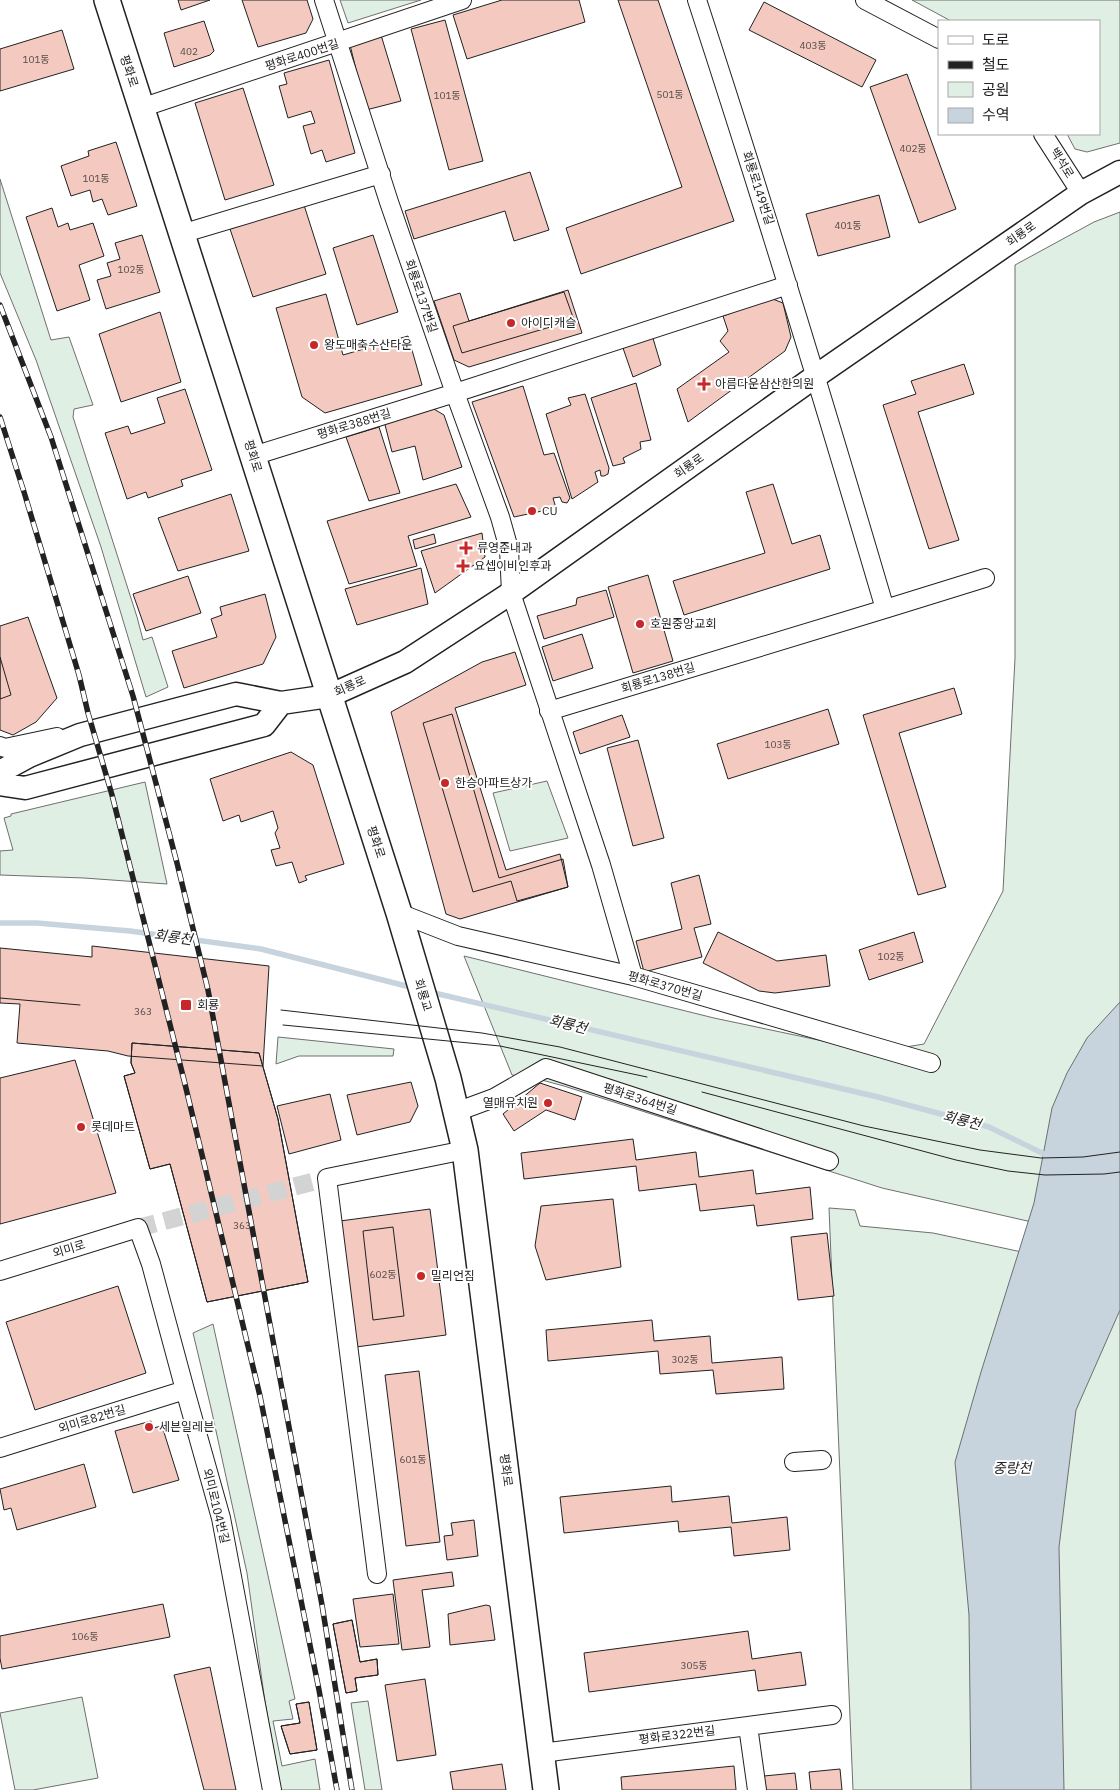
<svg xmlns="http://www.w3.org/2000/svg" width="1120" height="1790" font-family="'IBM Plex Sans','Noto Sans KR',sans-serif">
<rect width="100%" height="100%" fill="#fff"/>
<!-- green -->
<path fill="#e0efe3" stroke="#6f6f6f" d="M 340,0 L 421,0 L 348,23 Z
M 912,0 L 1120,0 L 1120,143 L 1087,152 L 1075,149 L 1067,134 L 1099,134 L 1099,21 L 951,21 Z
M 0,179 L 51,340 L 69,337 L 93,405 L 74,409 L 73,417 L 137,617 L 143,640 L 152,637 L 168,687 L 146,697 L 101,547 L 36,360 L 0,273 Z
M 1120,212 L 1120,1242 L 882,1188 L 564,1086 L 538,1079 L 512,1075 L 464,956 L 714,1018 L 875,1052 L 924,1044 L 1003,891 L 1015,658 L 1015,265 L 1094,222 Z
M 547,781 L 568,838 L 510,851 L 493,793 Z
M 145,782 L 167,884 L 84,878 L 0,875 L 0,851 L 13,850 L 4,818 L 11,816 L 11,814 Z
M 278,1037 L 394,1049 L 393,1056 L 299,1056 L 276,1064 Z
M 829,1208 L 855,1210 L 860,1226 L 933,1233 L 1120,1273 L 1120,1790 L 853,1790 Z
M 213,1324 L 295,1699 L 289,1701 L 293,1719 L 273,1721 L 282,1766 L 315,1759 L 320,1790 L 281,1790 L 265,1702 L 247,1573 L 211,1408 L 193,1333 Z
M 82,1697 L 98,1778 L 33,1790 L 15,1790 L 0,1713 Z
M 368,1701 L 382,1790 L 365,1790 L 351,1703 Z"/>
<!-- water -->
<path fill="#c7d3dd" stroke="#6f6f6f" d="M 1120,1002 L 1120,1310 L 1076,1410 L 1059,1547 L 1064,1790 L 971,1790 L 969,1615 L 955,1462 L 981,1372 L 1034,1203 L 1052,1108 L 1067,1073 L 1087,1038 Z"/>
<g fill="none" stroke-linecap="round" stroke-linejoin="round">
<!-- stream -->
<path stroke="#c7d3dd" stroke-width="5.5" d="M 0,923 L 37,923 L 130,931 L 261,949 L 414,988
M 430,992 L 878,1097 L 989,1127 L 1048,1156"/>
</g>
<!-- building -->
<path fill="#f3c9c0" stroke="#222" d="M 178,0 L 210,0 L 181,10 Z
M 242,0 L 307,0 L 313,19 L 306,33 L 258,47 Z
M 502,0 L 579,0 L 585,22 L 467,59 L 453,15 Z
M 618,0 L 658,0 L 734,221 L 581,274 L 566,228 L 682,187 Z
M 764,2 L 876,60 L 862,87 L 749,30 Z
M 445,20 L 483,161 L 449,170 L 411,29 Z
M 204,21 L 214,51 L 210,55 L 174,67 L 164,33 Z
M 62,30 L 74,69 L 0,91 L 0,49 Z
M 381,35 L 401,101 L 366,110 L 350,45 Z
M 329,60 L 355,153 L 326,162 L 322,150 L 311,154 L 303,126 L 315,123 L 311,111 L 288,118 L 279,86 L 287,84 L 284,73 Z
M 907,74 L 956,209 L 919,223 L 870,87 Z
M 243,88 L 274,185 L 225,200 L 195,103 Z
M 116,142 L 137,206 L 108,215 L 102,199 L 93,202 L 90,190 L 71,196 L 61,166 L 89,156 L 88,151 Z
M 530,172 L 549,230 L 514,241 L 505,211 L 414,239 L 405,211 Z
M 879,195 L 890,237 L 818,256 L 806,214 Z
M 304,205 L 326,274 L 253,297 L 230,229 Z
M 52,208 L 58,227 L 68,223 L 70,230 L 93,223 L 104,256 L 79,265 L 90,300 L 57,311 L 26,217 Z
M 142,235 L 160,292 L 106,309 L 97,280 L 111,276 L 107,263 L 120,259 L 115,243 Z
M 373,235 L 398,312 L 357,325 L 333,248 Z
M 568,290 L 582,333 L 469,367 L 454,360 L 434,301 L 460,293 L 469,321 Z
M 564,292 L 574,320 L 462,353 L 453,326 Z
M 326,294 L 343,355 L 408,336 L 422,385 L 325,413 L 302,397 L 276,308 Z
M 770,298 L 783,303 L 791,337 L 785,351 L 688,422 L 677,389 L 729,352 L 720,341 L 728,331 L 723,316 L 729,314 L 728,310 Z
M 160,312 L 181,382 L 121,402 L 99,334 Z
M 652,335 L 661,365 L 633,377 L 623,348 Z
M 964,364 L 974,394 L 918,412 L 959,540 L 929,549 L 883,405 L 916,394 L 911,381 Z
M 636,383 L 651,440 L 640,442 L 641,449 L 623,458 L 625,463 L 613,466 L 591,398 Z
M 523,386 L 544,455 L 554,453 L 570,498 L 567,503 L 562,502 L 560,497 L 553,498 L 556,508 L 514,517 L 472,402 Z
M 185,389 L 212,470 L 181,480 L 183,486 L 148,498 L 146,492 L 127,499 L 105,433 L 128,426 L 131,434 L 165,423 L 157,398 Z
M 585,394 L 609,468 L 608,474 L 604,476 L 601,476 L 600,470 L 595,472 L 598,482 L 572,499 L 546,414 L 571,405 L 568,398 Z
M 427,405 L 444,415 L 462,467 L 423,480 L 415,446 L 392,452 L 384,421 Z
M 379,427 L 400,493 L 369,501 L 346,437 Z
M 456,484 L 471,517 L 408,536 L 417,566 L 349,584 L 327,521 Z
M 773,484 L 792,544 L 820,535 L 830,569 L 684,615 L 673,581 L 765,553 L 746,492 Z
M 231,494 L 249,551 L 178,571 L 158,518 Z
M 482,533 L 485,557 L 435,593 L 421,551 Z
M 434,534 L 436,543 L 415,549 L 413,540 Z
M 421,568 L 428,604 L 357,625 L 345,589 Z
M 648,575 L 673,661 L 633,673 L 608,587 Z
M 188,576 L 201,613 L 146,631 L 133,594 Z
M 606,590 L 614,617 L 544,639 L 537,616 L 576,605 L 577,598 Z
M 265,594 L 276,637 L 263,664 L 184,688 L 172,651 L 217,637 L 211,619 L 222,615 L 220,607 Z
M 28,617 L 57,698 L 36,722 L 13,735 L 0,730 L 0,626 Z
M 582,634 L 593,668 L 553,681 L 542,647 Z
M 515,652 L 526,685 L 455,708 L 506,870 L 560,854 L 568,887 L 460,919 L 446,914 L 391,712 L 482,662 Z
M 0,657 L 11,695 L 0,699 Z
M 954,688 L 962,714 L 899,733 L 946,887 L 918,895 L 863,715 Z
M 828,709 L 839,744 L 728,779 L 717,744 Z
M 452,714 L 499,878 L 563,859 L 568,887 L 517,901 L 511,881 L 473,892 L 423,723 Z
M 622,715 L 630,737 L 580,754 L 573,732 Z
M 638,740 L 664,838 L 633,846 L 607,748 Z
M 291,752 L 313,765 L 344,864 L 305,876 L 307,880 L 299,883 L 292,862 L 276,866 L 271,850 L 280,848 L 275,833 L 278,828 L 273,811 L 241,822 L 239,815 L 223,821 L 210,779 Z
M 699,875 L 711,924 L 694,928 L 702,957 L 644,972 L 636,941 L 682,929 L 671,883 Z
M 718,932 L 777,961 L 826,955 L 830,986 L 775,993 L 759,991 L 703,963 Z
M 914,932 L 923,962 L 869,980 L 859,950 Z
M 92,946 L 269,966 L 263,1066 L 128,1056 L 108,1051 L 17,1043 L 20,1004 L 0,1003 L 0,948 L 92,957 Z
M 132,1043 L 259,1053 L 278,1119 L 308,1282 L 207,1302 L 170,1164 L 150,1169 L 124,1076 L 135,1073 L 131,1063 Z
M 132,1043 L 259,1053 L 278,1119 L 308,1282 L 207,1302 L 170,1164 L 150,1169 L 124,1076 L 135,1073 L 131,1063 Z
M 75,1060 L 116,1193 L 0,1224 L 0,1078 Z
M 411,1082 L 418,1106 L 410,1122 L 357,1135 L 347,1095 Z
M 540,1083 L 582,1097 L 575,1120 L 546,1110 L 514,1131 L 503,1114 Z
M 330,1094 L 341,1140 L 289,1154 L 277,1106 Z
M 633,1139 L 636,1160 L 696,1152 L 699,1177 L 753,1170 L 756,1194 L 810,1187 L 813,1219 L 757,1226 L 754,1205 L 700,1211 L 696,1184 L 639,1191 L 636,1166 L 524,1179 L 521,1153 Z
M 613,1199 L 621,1267 L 546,1280 L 535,1246 L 541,1206 Z
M 430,1209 L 446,1335 L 356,1347 L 340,1221 Z
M 393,1227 L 404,1316 L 373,1320 L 363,1231 Z
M 827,1233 L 834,1296 L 798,1300 L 791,1237 Z
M 118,1286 L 146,1373 L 35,1410 L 6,1322 Z
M 652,1320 L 654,1341 L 710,1336 L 712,1363 L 782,1357 L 784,1389 L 716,1394 L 713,1370 L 660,1374 L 658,1351 L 548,1361 L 546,1330 Z
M 419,1371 L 440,1542 L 406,1546 L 385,1375 Z
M 151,1421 L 153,1428 L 162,1426 L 179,1480 L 133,1493 L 115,1431 Z
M 84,1464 L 96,1507 L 17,1530 L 11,1508 L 4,1510 L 0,1489 Z
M 671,1486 L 672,1502 L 729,1496 L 732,1523 L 787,1517 L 790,1550 L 734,1556 L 731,1527 L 679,1532 L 678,1521 L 564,1533 L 560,1497 Z
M 474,1520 L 478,1556 L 447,1560 L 444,1536 L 453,1535 L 451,1523 Z
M 452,1572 L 454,1586 L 422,1590 L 430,1647 L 402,1650 L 393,1580 Z
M 393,1594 L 399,1644 L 360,1647 L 353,1599 Z
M 163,1604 L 170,1637 L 2,1669 L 0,1658 L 0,1636 Z
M 486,1605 L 490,1606 L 495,1640 L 450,1645 L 448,1614 Z
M 352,1620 L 360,1662 L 377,1659 L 378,1675 L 355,1678 L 357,1691 L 346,1693 L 333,1624 Z
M 352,1620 L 360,1662 L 377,1659 L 378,1675 L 355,1678 L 357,1691 L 346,1693 L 333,1624 Z
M 748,1631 L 752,1659 L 801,1652 L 806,1685 L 758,1691 L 755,1670 L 589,1692 L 584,1653 Z
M 210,1667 L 236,1790 L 204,1790 L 174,1675 Z
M 425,1679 L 436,1755 L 397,1761 L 385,1685 Z
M 309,1702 L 317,1750 L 290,1754 L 281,1726 L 300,1723 L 296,1704 Z
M 309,1702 L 317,1750 L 290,1754 L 281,1726 L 300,1723 L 296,1704 Z
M 502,1764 L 506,1790 L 453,1790 L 450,1772 Z
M 734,1766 L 736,1790 L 622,1790 L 621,1777 Z
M 840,1769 L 842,1790 L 811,1790 L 809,1772 Z
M 795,1773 L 797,1790 L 766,1790 L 764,1776 Z"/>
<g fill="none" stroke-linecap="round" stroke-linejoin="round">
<!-- minor-tunnel -->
<path stroke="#d3d3d3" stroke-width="18" stroke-dasharray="18 9" stroke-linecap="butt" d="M 138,1228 L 327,1178"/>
<defs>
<path id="minor" d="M 324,0 L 389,202 L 455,393 L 500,517 L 509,549 L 511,593 L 601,865 L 633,976
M 865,0 L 939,39
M 141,108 L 462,0
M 1043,134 L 1081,193
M 181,234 L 381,174
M 253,456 L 455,393 L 788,285
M 885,609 L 985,578
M 549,711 L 885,609 C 825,405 763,202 697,0
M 0,746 L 5,748 L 57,737
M 399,913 L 458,936 L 633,976 L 931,1063
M 456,1112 L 494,1098 L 546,1068 L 829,1161
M 0,1271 L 138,1228 L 151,1264 L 185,1390 L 221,1518 L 272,1790
M 0,1448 L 185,1390
M 794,1462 L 822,1460
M 377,1574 L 327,1178 L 465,1150
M 748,1726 L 757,1790
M 542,1753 L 832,1715"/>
<path id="tertiary" d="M 0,774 L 5,769 L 29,756 L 80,735 L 236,694 L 281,703 L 329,696 L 405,662 L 511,593 L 816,376 L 1081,193 L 1120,172
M 0,784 L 25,788 L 264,725 L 281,703"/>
<path id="secondary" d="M 107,0 L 399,913 L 448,1078 L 465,1150 L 546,1790"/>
</defs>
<!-- minor casing -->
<use href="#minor" stroke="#222" stroke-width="20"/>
<!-- tertiary casing -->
<use href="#tertiary" stroke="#222" stroke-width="25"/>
<!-- secondary casing -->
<use href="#secondary" stroke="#222" stroke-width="28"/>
<!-- minor -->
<use href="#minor" stroke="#fff" stroke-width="18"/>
<!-- tertiary -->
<use href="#tertiary" stroke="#fff" stroke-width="22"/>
<!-- secondary -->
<use href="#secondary" stroke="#fff" stroke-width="25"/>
<!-- tram -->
<path stroke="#222" stroke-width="1" d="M 0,998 L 80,1005
M 281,1010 L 482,1033 L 560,1047 L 864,1126 L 980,1150 L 1041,1158 L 1083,1157 L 1120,1152
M 283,1025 L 500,1046 L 647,1077
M 702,1092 L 956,1160 L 1008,1171 L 1045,1175 L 1104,1174 L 1120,1172"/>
<defs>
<path id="rail" d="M 0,305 L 51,437 L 133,696 L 177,863 L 208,990 L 322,1605 L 352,1790
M 0,417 L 24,492 L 79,675 L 88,713 L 112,795 L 184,1080 L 260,1396 L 319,1690 L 337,1790"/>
</defs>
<!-- rail casing -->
<use href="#rail" stroke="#222" stroke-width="5.5"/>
<!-- rail -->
<use href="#rail" stroke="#fff" stroke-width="4" stroke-dasharray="11" stroke-linecap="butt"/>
</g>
<!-- markers -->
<g fill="#c62828" stroke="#fff" stroke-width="2">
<circle cx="511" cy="323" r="5"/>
<circle cx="314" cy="345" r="5"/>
<path d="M701.5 376.5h5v5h5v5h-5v5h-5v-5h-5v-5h5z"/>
<circle cx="532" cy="511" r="5"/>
<path d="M463.5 540.5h5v5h5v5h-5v5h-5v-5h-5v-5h5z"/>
<path d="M460.5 558.5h5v5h5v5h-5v5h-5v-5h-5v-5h5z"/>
<circle cx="640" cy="624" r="5"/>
<circle cx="445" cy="783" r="5"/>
<rect x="180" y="999" width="12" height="12" rx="2.5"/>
<circle cx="548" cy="1103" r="5"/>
<circle cx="81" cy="1127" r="5"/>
<circle cx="421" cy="1276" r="5"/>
<circle cx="149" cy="1427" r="5"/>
</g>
<g text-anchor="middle" stroke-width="4" stroke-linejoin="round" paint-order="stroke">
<!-- number labels -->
<g font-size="10" fill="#564c4a">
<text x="813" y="49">403동</text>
<text x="189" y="55">402</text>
<text x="36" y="63">101동</text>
<text x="670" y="98">501동</text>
<text x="447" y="99">101동</text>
<text x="913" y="152">402동</text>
<text x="96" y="182">101동</text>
<text x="848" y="229">401동</text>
<text x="131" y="273">102동</text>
<text x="778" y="748">103동</text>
<text x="891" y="960">102동</text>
<text x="143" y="1015">363</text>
<text x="242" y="1229">363</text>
<text x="383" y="1278">602동</text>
<text x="685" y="1363">302동</text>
<text x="413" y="1463">601동</text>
<text x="85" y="1640">106동</text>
<text x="694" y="1669">305동</text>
</g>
<!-- street labels -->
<g font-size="12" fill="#222" stroke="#fff">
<text transform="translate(302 55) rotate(-18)" y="4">평화로400번길</text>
<text transform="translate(129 71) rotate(72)" y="4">평화로</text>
<text transform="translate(1062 163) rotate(58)" y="4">백석로</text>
<text transform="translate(758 188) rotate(72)" y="4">회룡로149번길</text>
<text transform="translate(1021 234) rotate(-35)" y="4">회룡로</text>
<text transform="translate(421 296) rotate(71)" y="4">회룡로137번길</text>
<text transform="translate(354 424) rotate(-17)" y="4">평화로388번길</text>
<text transform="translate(253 456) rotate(73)" y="4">평화로</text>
<text transform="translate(689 466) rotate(-35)" y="4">회룡로</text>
<text transform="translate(658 678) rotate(-17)" y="4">회룡로138번길</text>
<text transform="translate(350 686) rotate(-24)" y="4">회룡로</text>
<text transform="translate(376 842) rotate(72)" y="4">평화로</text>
<text transform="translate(665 986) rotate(16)" y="4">평화로370번길</text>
<text transform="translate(423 995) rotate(73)" y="4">회룡교</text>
<text transform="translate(640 1099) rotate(18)" y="4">평화로364번길</text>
<text transform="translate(69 1249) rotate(-17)" y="4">외미로</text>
<text transform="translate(92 1419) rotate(-17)" y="4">외미로82번길</text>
<text transform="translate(506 1470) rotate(83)" y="4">평화로</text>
<text transform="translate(216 1506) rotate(76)" y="4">외미로104번길</text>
<text transform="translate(677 1735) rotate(-7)" y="4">평화로322번길</text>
</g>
<!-- poi labels -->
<g font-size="12" fill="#222" stroke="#fff" text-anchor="start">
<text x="521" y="327">아이디캐슬</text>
<text x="324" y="349">왕도매축수산타운</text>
<text x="715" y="388">아름다운삼산한의원</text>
<text x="542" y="515">CU</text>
<text x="477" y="552">류영준내과</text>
<text x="474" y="570">요셉이비인후과</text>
<text x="650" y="628">호원중앙교회</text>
<text x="455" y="787">한승아파트상가</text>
<text x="197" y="1009">회룡</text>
<text x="538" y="1107" text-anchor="end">열매유치원</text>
<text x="91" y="1131">롯데마트</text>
<text x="431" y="1280">밀리언짐</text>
<text x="159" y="1431">세븐일레븐</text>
</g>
<!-- water labels -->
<g font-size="14" font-style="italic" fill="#222" stroke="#fff">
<text transform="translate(173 937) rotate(8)" y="5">회룡천</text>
<text transform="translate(568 1024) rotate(14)" y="5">회룡천</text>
<text transform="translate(962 1120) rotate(14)" y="5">회룡천</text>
<text x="1012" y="1473">중랑천</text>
</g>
</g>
<!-- legend -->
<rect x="938" y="20" width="162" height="115" fill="#ffffff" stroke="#a7a7a7"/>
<rect x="948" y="36" width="25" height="8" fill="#ffffff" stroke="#a7a7a7"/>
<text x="982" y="45" font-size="15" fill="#222222">도로</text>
<rect x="948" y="61" width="25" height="8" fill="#222222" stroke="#a7a7a7"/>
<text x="982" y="70" font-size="15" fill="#222222">철도</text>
<rect x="948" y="82" width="25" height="15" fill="#e0efe3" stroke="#a7a7a7"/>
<text x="982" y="95" font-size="15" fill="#222222">공원</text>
<rect x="948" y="108" width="25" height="15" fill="#c7d3dd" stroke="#a7a7a7"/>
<text x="982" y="120" font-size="15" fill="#222222">수역</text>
</svg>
